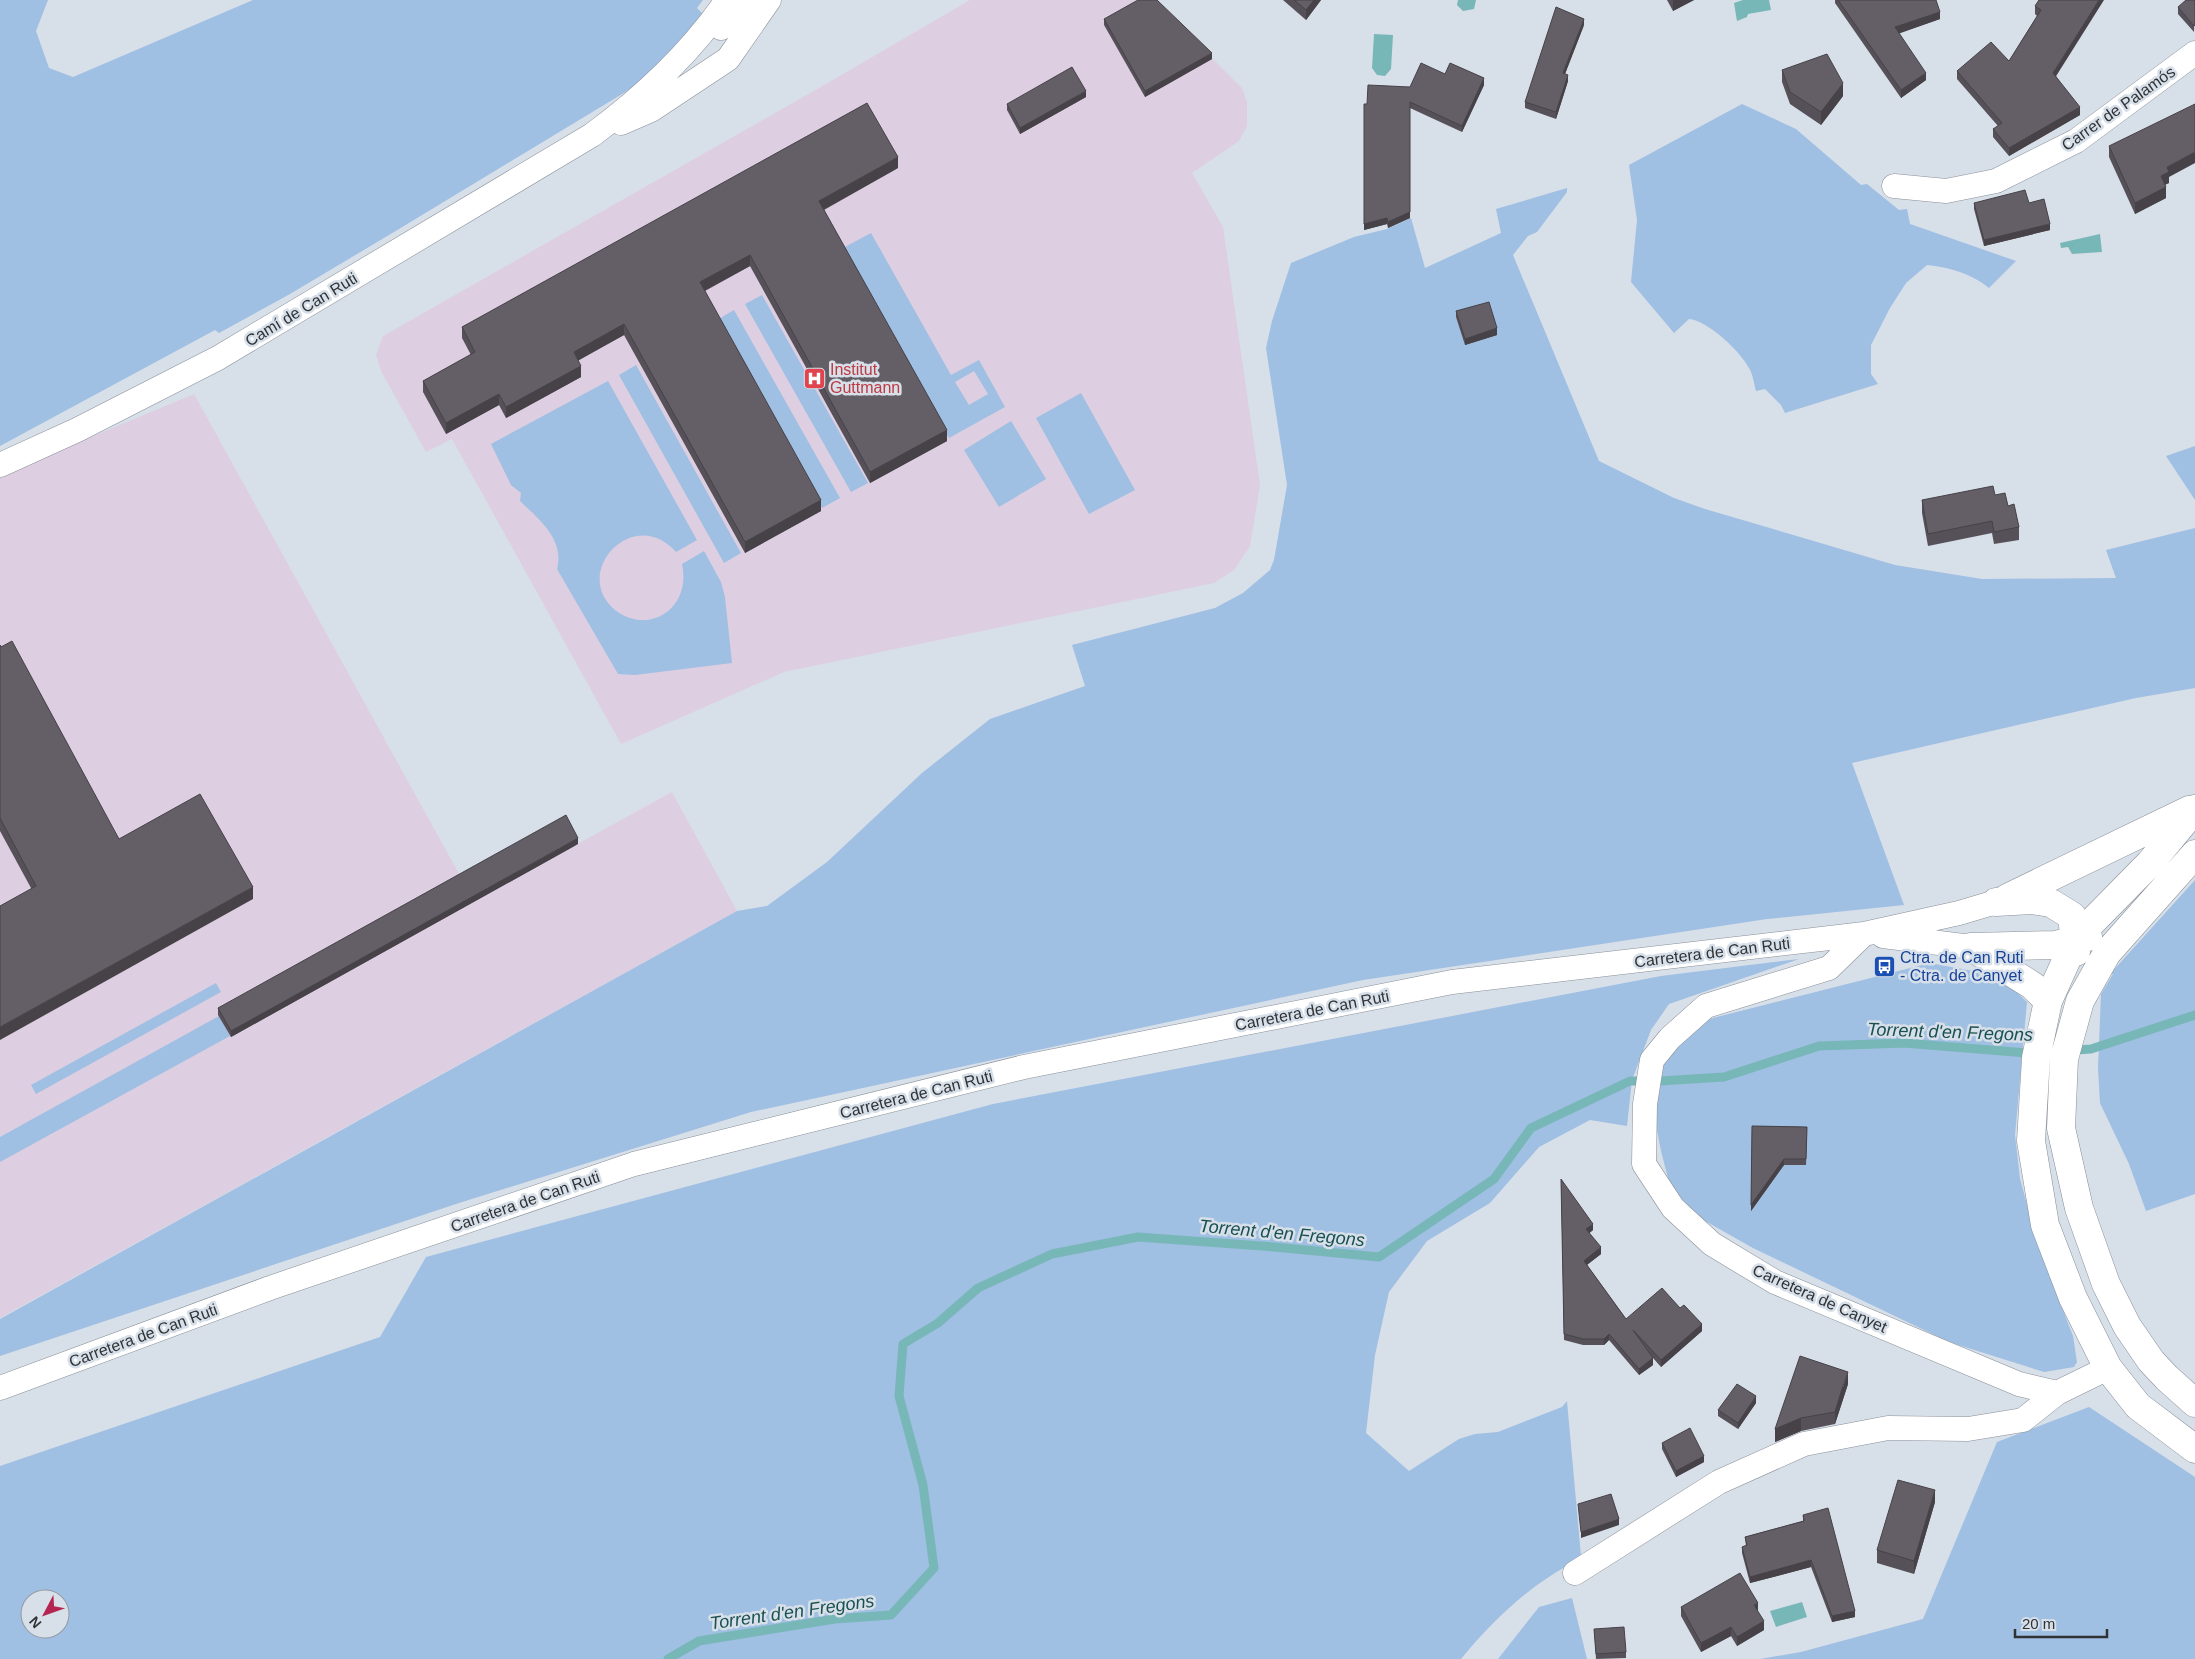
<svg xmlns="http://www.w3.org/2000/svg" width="2195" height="1659" font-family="Helvetica,sans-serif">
<rect width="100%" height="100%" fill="#d7dfe9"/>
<!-- medical -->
<path fill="#ddcfe1" d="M 970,0 L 1153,0 L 1242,88 L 1247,102 L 1247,126 L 1239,141 L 1192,173 L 1223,227 L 1260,485 L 1250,546 L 1234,570 L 1214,583 L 784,672 L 621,744 L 452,439 L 426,452 L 381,371 L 376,355 L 383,336 L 826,84 Z
M 194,394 L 474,901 L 672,792 L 737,911 L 0,1318 L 0,477 L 41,458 Z"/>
<!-- green -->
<path fill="#9fbfe3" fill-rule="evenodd" d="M 0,0 L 48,0 L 36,31 L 49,68 L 73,77 L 253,0 L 703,0 L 697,8 L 704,15 L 685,40 L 637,85 L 399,229 L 290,294 L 219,333 L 215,330 L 0,446 Z
M 1742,104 L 1796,129 L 1861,185 L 1867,184 L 1899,210 L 1907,209 L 1910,224 L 2016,261 L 1989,288 C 1972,274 1949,267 1927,265 L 1906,283 L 1890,308 L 1871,345 L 1871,374 L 1878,384 L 1785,413 L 1781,405 L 1765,389 L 1756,391 C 1754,384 1753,374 1749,368 C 1740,351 1707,320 1689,319 L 1674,333 L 1631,282 L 1637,220 L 1629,165 Z
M 1567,188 L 1567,192 L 1537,232 L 1528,236 L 1513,255 L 1599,461 L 1674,498 L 1705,509 L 1895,565 L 1982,579 L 2116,578 L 2106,550 L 2195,528 L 2195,688 L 2136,698 L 1852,763 L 1904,905 L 1767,919 L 1363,980 L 751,1112 L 459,1203 L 0,1356 L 0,1319 L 737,911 L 767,906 L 827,862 L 922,773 L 990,719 L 1085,686 L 1072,645 L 1215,608 L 1243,593 L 1270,570 L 1274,560 L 1287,485 L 1266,348 L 1272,321 L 1291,263 L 1354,237 L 1387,229 L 1411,218 L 1425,268 L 1501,233 L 1496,209 Z
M 871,233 L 951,375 L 979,360 L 1005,407 L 949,438 L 843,248 ZM 974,371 L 988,394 L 969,405 L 955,382 Z
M 762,295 L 868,483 L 851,492 L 745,304 Z
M 734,310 L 840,498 L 822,508 L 717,320 Z
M 636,365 L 741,553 L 724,563 L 619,375 Z
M 608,381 L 697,540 L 676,552 C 634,504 570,572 615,610 C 624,617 635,621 647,620 C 675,616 688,590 682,564 L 704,551 L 721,582 L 725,597 L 732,663 L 635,675 L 618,674 L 557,569 C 565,540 539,519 520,501 L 521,493 L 511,485 L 491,444 Z
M 1081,393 L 1135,490 L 1089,514 L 1036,418 Z
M 1011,421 L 1046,479 L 999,507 L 964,450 Z
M 2195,446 L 2195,500 L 2166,456 Z
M 2195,880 L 2195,1194 L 2146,1211 L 2129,1164 L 2100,1103 L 2098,1069 L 2101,994 L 2113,974 L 2110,974 Z
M 1799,959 L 1669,1004 L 1651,1030 L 1632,1080 L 1627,1126 L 1590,1120 L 1539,1147 L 1490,1203 L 1427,1241 L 1389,1292 L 1375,1355 L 1366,1433 L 1409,1471 L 1459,1439 L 1475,1434 L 1498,1432 L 1562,1407 L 1567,1401 L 1581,1556 L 1578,1560 C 1532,1583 1494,1619 1461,1659 L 0,1659 L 0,1466 L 380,1337 L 426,1257 L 993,1104 L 1661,976 ZM 30,1599 L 60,1599 L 60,1629 L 30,1629 Z
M 1930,963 L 1978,972 L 2008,984 L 2027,1002 L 2015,1135 L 2020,1179 L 2040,1251 L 2073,1336 L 2077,1362 L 2074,1367 L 2044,1372 L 1949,1342 L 1753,1248 L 1698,1217 L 1670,1186 L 1661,1151 L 1653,1110 L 1659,1056 L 1697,1022 Z
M 216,983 L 221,992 L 36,1094 L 31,1085 Z
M 219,1016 L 230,1036 L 0,1162 L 0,1137 Z
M 2089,1407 L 2195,1477 L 2195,1659 L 1760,1659 L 1801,1652 L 1923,1619 L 1997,1442 Z
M 1572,1598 L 1587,1659 L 1498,1659 L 1539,1607 Z"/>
<!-- water -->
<path fill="#78b7b7" d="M 1458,0 L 1476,0 L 1474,9 L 1463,11 L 1457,5 Z
M 1743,0 L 1769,0 L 1771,10 L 1748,14 L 1747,17 L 1737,21 L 1734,3 Z
M 1374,34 L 1393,35 L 1391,69 L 1385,76 L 1377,75 L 1372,68 Z
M 2100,234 L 2102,252 L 2072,254 L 2068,247 L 2061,248 L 2060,243 Z
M 1802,1602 L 1807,1617 L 1776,1627 L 1770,1611 Z"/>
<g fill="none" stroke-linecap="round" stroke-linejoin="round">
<!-- stream -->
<path stroke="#78b7b7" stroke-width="9" d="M 668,1659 L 699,1641 L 835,1619 L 891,1615 L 934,1568 L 923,1485 L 899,1396 L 903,1344 L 938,1323 L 978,1288 L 1052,1254 L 1138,1237 L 1274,1247 L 1379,1257 L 1494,1179 L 1531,1128 L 1630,1081 L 1660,1081 L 1724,1077 L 1819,1046 L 1904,1043 L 2027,1053 L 2091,1049 L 2195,1015"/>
<defs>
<path id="minor" d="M 721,28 L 747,0
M 621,123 L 651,110 L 728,59 L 769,0
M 1894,186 L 1946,191 L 1996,181 L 2076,141 L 2195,53
M 0,465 L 77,430 L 218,358 L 592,135 C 645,96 690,54 727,0
M 1864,934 L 1829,968 L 1706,1006 L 1670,1038 L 1652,1060 L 1645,1104 L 1644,1164 L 1673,1208 L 1712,1244 L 1775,1282 L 2019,1384 L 2057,1393
M 1883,936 L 1971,947
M 0,1388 L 270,1288 L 634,1164 L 1024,1067 L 1452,982 L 1864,934 L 1959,913 L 1996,902
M 1575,1573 L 1719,1482 L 1804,1444 L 1888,1428 L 1968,1429 L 2023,1420 L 2057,1393 L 2108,1368"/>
<path id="tertiary" d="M 2195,809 L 2150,863 L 2087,927 L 2075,941 L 2048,1001 L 2036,1058 L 2031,1141 L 2045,1225 L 2073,1298 L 2108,1368 L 2138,1406 L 2195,1449
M 2195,854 L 2107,953 L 2080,1001 L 2064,1059 L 2061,1128 L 2079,1208 L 2106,1284 L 2127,1326 L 2151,1361 L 2167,1378 L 2195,1403
M 2007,898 L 2189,810
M 1996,902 L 2031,900 L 2051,903 L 2072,916 L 2076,952
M 1971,947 L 2055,945 L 2088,937
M 1971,947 L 2033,986 L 2048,1001"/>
</defs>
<!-- minor casing -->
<use href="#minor" stroke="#899099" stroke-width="25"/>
<!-- tertiary casing -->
<use href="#tertiary" stroke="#899099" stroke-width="29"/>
<!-- minor -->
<use href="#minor" stroke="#fff" stroke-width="24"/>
<!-- tertiary -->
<use href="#tertiary" stroke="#fff" stroke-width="28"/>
</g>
<!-- wall -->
<path fill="#565159" d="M 1283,0 L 1321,0 L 1306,20 Z
M 1667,0 L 1694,0 L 1673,11 Z
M 1835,0 L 1936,0 L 1940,19 L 1899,33 L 1926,80 L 1901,98 L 1835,3 Z
M 2039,0 L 2056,76 L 2080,115 L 2009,156 L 1993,137 L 1993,129 L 1998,126 L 1957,79 L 1957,71 L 2009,61 L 2037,16 L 2035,14 L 2035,6 Z
M 2195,0 L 2194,32 L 2178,14 L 2178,7 Z
M 1104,19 L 1212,59 L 1145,97 L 1104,25 Z
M 1584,25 L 1565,74 L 1568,81 L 1556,119 L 1525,108 L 1525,102 Z
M 1782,70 L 1843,96 L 1821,125 L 1790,104 L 1782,82 Z
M 1445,74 L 1484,85 L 1462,132 L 1410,108 L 1410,218 L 1388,228 L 1387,224 L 1364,230 L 1364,104 L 1367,104 Z
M 1086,97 L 1020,134 L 1007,110 L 1007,104 Z
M 2109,146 L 2169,177 L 2169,183 L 2165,184 L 2166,198 L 2135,214 L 2109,157 Z
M 898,168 L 824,210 L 947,441 L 870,483 L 750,266 L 705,291 L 821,511 L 745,553 L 624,335 L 578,360 L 581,377 L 506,418 L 499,405 L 446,434 L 423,392 L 423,381 L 471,355 L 462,338 L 462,327 Z
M 1974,203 L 2029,203 L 2050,230 L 1984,246 L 1974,209 Z
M 1456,311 L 1497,335 L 1465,345 L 1456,317 Z
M 1995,495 L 2008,506 L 2019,527 L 2019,540 L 1994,544 L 1992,533 L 1928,546 L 1922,513 L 1922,500 Z
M 0,645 L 119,839 L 253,899 L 31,888 L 0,831 Z
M 578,844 L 231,1037 L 218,1015 L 218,1008 Z
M 1752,1126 L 1807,1127 L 1806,1165 L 1784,1165 L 1751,1211 Z
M 1561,1179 L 1593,1230 L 1589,1233 L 1601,1254 L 1587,1265 L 1626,1319 L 1680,1308 L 1702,1331 L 1661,1367 L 1653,1358 L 1653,1365 L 1639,1375 L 1609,1340 L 1604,1345 L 1583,1345 L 1564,1340 Z
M 1848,1384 L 1835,1424 L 1801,1431 L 1775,1442 L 1775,1429 Z
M 1756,1403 L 1738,1429 L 1718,1416 L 1718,1410 Z
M 1662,1443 L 1704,1462 L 1676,1477 L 1662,1449 Z
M 1935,1502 L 1914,1574 L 1877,1563 L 1877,1550 Z
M 1803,1515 L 1855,1617 L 1832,1622 L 1811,1567 L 1750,1583 L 1742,1553 L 1742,1547 L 1746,1546 L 1745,1537 L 1803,1521 Z
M 1681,1607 L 1758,1612 L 1764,1630 L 1737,1646 L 1731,1636 L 1701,1652 L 1681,1616 Z
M 1594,1629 L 1626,1652 L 1626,1658 L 1596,1659 Z"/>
<!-- shaded-wall -->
<path fill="#464248" d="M 1314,0 L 1321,0 L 1306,20 L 1306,10 Z
M 1673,0 L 1694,0 L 1673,11 Z
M 2099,0 L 2104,0 L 2053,81 L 2053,73 Z
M 1940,12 L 1940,19 L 1895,35 L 1895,27 Z
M 1584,19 L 1584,25 L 1563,79 L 1563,73 Z
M 1212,53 L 1212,59 L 1145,97 L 1145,91 Z
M 1926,73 L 1926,80 L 1901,98 L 1901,90 Z
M 1568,75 L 1568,81 L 1556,119 L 1556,112 Z
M 1484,78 L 1484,85 L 1462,132 L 1462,126 Z
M 1843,83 L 1843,96 L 1821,125 L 1821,112 Z
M 1086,91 L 1086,97 L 1020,134 L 1020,128 Z
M 2080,107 L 2080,115 L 2009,156 L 2009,148 Z
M 2195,152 L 2195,163 L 2169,177 L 2169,183 L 2161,187 L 2161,176 L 2167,167 Z
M 898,157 L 898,168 L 819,212 L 819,201 Z
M 2166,187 L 2166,198 L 2135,214 L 2135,203 Z
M 1410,212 L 1410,218 L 1388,228 L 1388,222 Z
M 1387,218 L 1387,224 L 1364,230 L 1364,224 Z
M 2050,224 L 2050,230 L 1984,246 L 1984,240 Z
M 750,255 L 750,266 L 700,293 L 700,282 Z
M 624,324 L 624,335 L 574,363 L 574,352 Z
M 1497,328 L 1497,335 L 1465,345 L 1465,339 Z
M 581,366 L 581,377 L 506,418 L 506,407 Z
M 499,394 L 499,405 L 446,434 L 446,423 Z
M 947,430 L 947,441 L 870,483 L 870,472 Z
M 821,500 L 821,511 L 745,553 L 745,542 Z
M 578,838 L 578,844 L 231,1037 L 231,1031 Z
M 253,887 L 253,899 L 0,1040 L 0,1027 Z
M 1784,1159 L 1784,1165 L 1751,1211 L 1751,1205 Z
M 1593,1224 L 1593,1230 L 1586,1236 L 1586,1229 Z
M 1601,1247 L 1601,1254 L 1584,1267 L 1584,1261 Z
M 1702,1324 L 1702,1331 L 1661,1367 L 1661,1360 Z
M 1609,1334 L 1609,1340 L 1604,1345 L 1604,1339 Z
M 1653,1358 L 1653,1365 L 1639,1375 L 1639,1369 Z
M 1848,1372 L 1848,1384 L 1835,1424 L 1835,1412 Z
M 1756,1396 L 1756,1403 L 1738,1429 L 1738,1423 Z
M 1801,1418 L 1801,1431 L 1775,1442 L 1775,1429 Z
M 1704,1456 L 1704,1462 L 1676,1477 L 1676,1471 Z
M 1935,1490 L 1935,1502 L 1914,1574 L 1914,1561 Z
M 1619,1519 L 1619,1525 L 1581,1538 L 1581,1532 Z
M 1811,1560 L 1811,1567 L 1750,1583 L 1750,1577 Z
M 1758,1603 L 1758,1612 L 1754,1605 Z
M 1855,1611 L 1855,1617 L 1832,1622 L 1832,1616 Z
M 1764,1621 L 1764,1630 L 1737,1646 L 1737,1637 Z
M 1731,1627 L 1731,1636 L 1701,1652 L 1701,1643 Z"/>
<!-- building -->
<path fill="#645e67" stroke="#464248" d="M 1138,0 L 1157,0 L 1212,53 L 1145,91 L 1104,19 Z
M 1294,0 L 1314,0 L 1306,10 Z
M 1838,0 L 1936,0 L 1940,12 L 1895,27 L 1926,73 L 1901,90 Z
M 2039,0 L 2099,0 L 2053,73 L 2080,107 L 2009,148 L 1993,129 L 2002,123 L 1957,71 L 1991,42 L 2009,61 L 2041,10 L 2035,6 Z
M 2186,0 L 2195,0 L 2195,25 L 2194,26 L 2178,7 Z
M 1556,7 L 1584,19 L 1563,73 L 1568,75 L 1556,112 L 1525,102 Z
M 1827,54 L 1843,83 L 1821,112 L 1790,92 L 1782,70 Z
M 1421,63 L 1445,74 L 1450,63 L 1484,78 L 1462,126 L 1410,102 L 1410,212 L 1388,222 L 1387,218 L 1364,224 L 1364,104 L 1367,104 L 1368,85 L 1410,87 Z
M 1072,67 L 1086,91 L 1020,128 L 1007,104 Z
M 867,103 L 898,157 L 819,201 L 947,430 L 870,472 L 750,255 L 700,282 L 821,500 L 745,542 L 624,324 L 574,352 L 581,366 L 506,407 L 499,394 L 446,423 L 423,381 L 475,352 L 462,327 Z
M 2195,104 L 2195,152 L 2167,167 L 2169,172 L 2161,176 L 2166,187 L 2135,203 L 2109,146 Z
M 2025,190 L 2029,203 L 2044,199 L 2050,224 L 1984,240 L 1974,203 Z
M 1489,302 L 1497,328 L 1465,339 L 1456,311 Z
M 1993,486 L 1995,495 L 2005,493 L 2008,506 L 2014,504 L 2019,527 L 1994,532 L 1992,521 L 1928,534 L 1922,500 Z
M 12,641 L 119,839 L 200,794 L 253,887 L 0,1027 L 0,906 L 36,886 L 0,818 L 0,645 L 1,647 Z
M 566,815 L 578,838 L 231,1031 L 218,1008 Z
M 1752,1126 L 1807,1127 L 1806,1159 L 1784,1159 L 1751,1205 Z
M 1561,1179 L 1593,1224 L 1586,1229 L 1601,1247 L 1584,1261 L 1626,1319 L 1662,1288 L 1680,1308 L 1684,1305 L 1702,1324 L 1661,1360 L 1633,1330 L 1653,1358 L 1639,1369 L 1609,1334 L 1604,1339 L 1583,1339 L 1564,1334 Z
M 1800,1356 L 1848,1372 L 1841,1392 L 1835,1412 L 1801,1418 L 1775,1429 Z
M 1737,1384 L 1756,1396 L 1738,1423 L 1718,1410 Z
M 1690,1428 L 1704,1456 L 1676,1471 L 1662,1443 Z
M 1898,1480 L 1935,1490 L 1914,1561 L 1877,1550 Z
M 1611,1494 L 1619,1519 L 1581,1532 L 1578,1504 Z
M 1828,1508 L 1855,1611 L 1832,1616 L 1811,1560 L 1750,1577 L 1742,1547 L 1747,1545 L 1745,1537 L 1804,1521 L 1803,1515 Z
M 1740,1573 L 1758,1603 L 1754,1605 L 1764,1621 L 1737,1637 L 1731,1627 L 1701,1643 L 1681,1607 Z
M 1624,1627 L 1626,1652 L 1596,1654 L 1594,1629 Z"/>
<!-- icons -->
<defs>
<symbol id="hospital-square" viewBox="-11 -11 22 22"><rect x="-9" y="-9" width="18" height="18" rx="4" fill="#e0444e" stroke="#d7dfe9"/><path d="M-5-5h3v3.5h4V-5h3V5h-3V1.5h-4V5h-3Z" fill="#fff"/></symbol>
<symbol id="bus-square" viewBox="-11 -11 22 22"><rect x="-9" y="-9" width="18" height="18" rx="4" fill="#1a4fb4" stroke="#d7dfe9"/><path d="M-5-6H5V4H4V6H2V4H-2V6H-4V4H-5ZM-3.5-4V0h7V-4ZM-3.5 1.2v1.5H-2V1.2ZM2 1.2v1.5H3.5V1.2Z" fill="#fff"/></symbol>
</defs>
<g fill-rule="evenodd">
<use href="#hospital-square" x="802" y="366" width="25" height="25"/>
<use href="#bus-square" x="1872" y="954" width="25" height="25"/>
</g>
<g text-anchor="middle" stroke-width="5" stroke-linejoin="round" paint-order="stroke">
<!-- street labels -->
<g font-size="16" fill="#303336" stroke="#d7dfe9">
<text transform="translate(2118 108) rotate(-35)" y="6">Carrer de Palamós</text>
<text transform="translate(301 309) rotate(-31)" y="6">Camí de Can Ruti</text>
<text transform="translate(1712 952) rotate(-7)" y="6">Carretera de Can Ruti</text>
<text transform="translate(1312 1010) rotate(-11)" y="6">Carretera de Can Ruti</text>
<text transform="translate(916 1094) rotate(-14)" y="6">Carretera de Can Ruti</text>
<text transform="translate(525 1201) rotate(-19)" y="6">Carretera de Can Ruti</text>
<text transform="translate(1820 1298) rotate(24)" y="6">Carretera de Canyet</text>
<text transform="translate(143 1335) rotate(-20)" y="6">Carretera de Can Ruti</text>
</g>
<!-- health labels -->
<g font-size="16" fill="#be3a42" stroke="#d7dfe9" text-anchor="start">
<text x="830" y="375">Institut<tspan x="830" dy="18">Guttmann</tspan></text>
</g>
<!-- transit labels -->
<g font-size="16" fill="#164399" stroke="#d7dfe9" text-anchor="start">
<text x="1900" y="963">Ctra. de Can Ruti<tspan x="1900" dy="18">- Ctra. de Canyet</tspan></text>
</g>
<!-- water labels -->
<g font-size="18" font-style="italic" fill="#195151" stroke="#d7dfe9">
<text transform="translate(1950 1032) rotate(2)" y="6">Torrent d'en Fregons</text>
<text transform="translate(1282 1233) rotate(5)" y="6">Torrent d'en Fregons</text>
<text transform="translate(792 1612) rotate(-8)" y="6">Torrent d'en Fregons</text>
</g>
</g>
<!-- north arrow -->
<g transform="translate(45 1614) rotate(229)"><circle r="24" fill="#d7dfe9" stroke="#949aa1"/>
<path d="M0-4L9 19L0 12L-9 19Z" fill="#b52551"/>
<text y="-8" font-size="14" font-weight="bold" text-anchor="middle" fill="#303336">N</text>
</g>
<!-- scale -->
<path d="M2015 1629v8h92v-8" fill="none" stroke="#303336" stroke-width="2.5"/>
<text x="2022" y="1629" font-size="15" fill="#303336" stroke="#d7dfe9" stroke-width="4" paint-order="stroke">20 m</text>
</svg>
